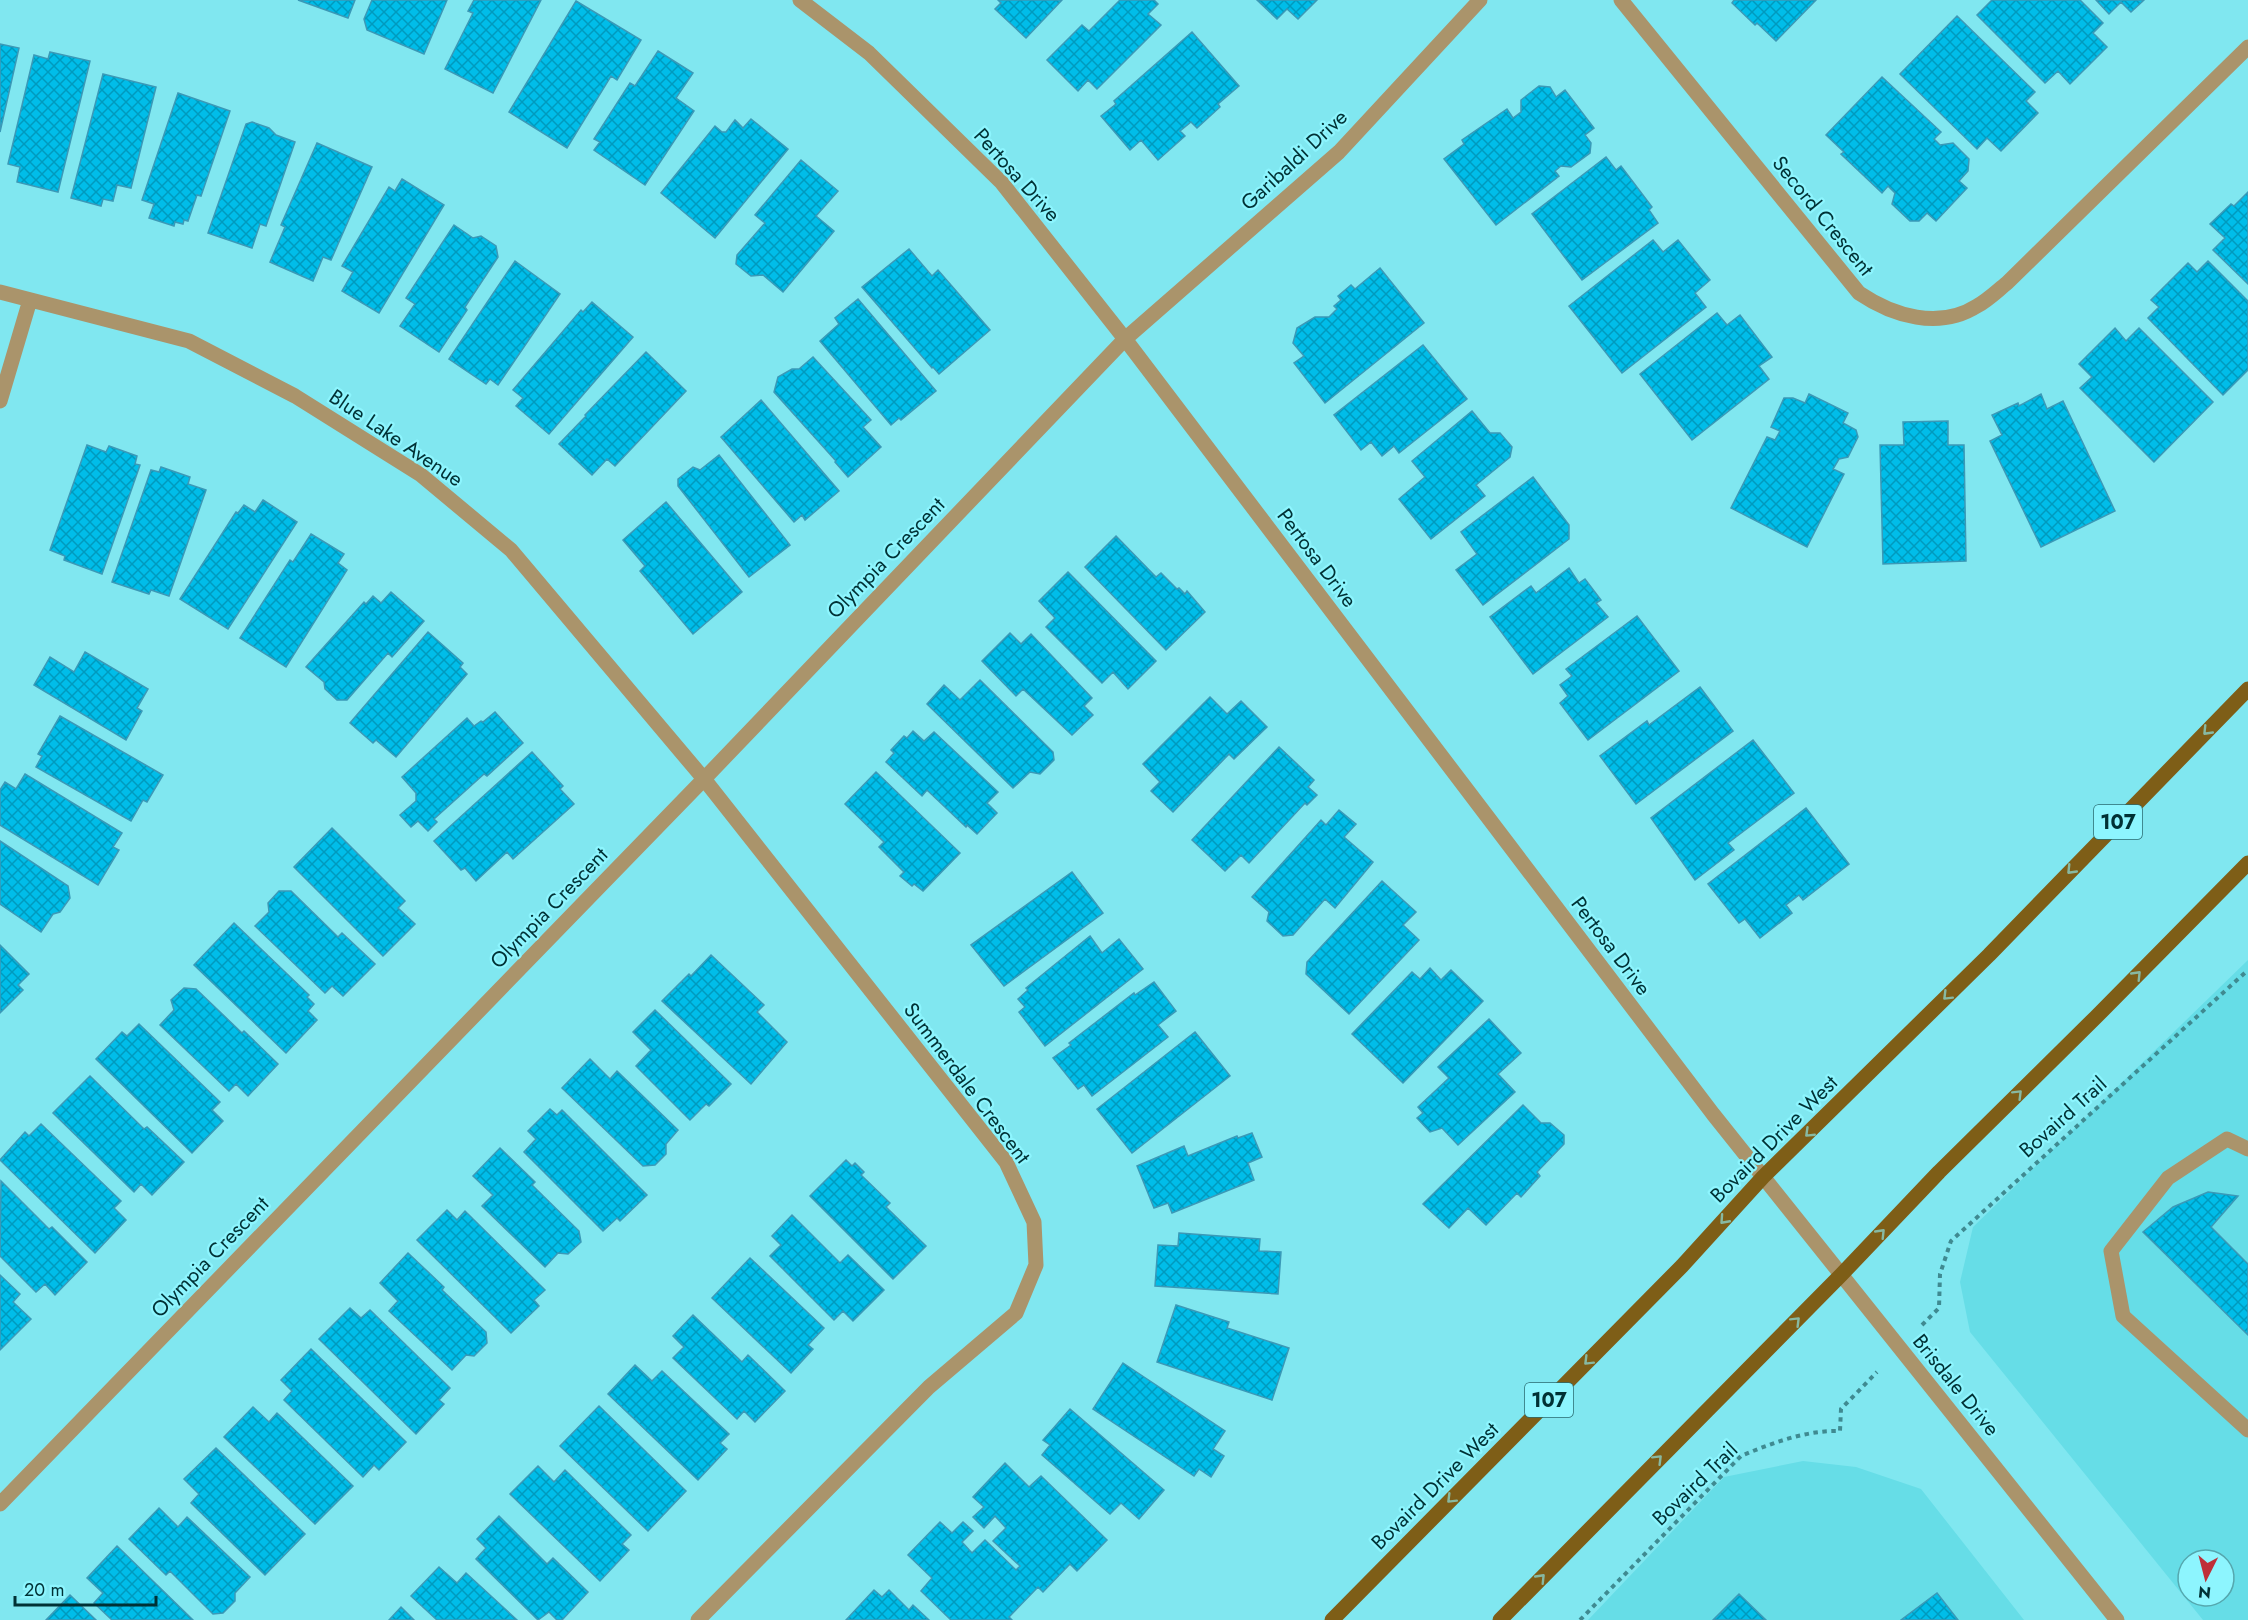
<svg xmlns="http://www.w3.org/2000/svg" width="2248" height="1620" font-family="Jost,sans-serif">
<defs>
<pattern id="building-cross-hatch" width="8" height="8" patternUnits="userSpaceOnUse" patternTransform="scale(1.5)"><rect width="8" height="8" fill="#00bde9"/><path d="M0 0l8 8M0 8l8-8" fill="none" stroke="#009abe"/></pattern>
</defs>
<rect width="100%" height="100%" fill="#80e7f0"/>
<!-- built -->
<path fill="#66dde7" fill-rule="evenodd" d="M 2248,960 L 2248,1620 L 2203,1620 L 1970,1332 L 1960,1282 L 1973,1227 ZM 2188,1560 L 2224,1560 L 2224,1596 L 2188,1596 Z
M 1803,1461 L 1856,1467 L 1921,1489 L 2024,1620 L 1588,1620 L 1724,1477 Z"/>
<!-- building -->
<path fill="url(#building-cross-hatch)" stroke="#3b99b7" stroke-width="1.5" d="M 298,0 L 355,0 L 348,18 Z
M 372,0 L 447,0 L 424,54 L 367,30 L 364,19 Z
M 474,0 L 541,0 L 493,93 L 445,69 L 473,13 L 468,11 Z
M 998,0 L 1062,0 L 1026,38 L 995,9 L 1001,3 Z
M 1120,0 L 1154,0 L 1158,4 L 1148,14 L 1161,25 L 1097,89 L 1088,80 L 1078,91 L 1047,60 L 1082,25 L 1089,31 Z
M 1257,0 L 1317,0 L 1298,19 L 1287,9 L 1277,19 Z
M 1734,0 L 1816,0 L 1776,41 L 1757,23 L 1755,25 L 1732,3 Z
M 1992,0 L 2080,0 L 2103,23 L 2093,33 L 2107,47 L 2070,84 L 2058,71 L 2045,83 L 1977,15 Z
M 2096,0 L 2144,0 L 2131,12 L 2121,2 L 2109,14 Z
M 576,1 L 641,40 L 617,80 L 611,76 L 567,148 L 509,112 Z
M 1957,16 L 2035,92 L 2026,101 L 2038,113 L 2001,151 L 1987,138 L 1977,149 L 1900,74 Z
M 1192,32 L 1239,86 L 1218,104 L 1220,107 L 1197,128 L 1191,122 L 1180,131 L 1185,136 L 1158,160 L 1141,140 L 1130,150 L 1101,116 L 1116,104 L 1114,101 Z
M 0,44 L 19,48 L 0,132 Z
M 658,51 L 693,73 L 676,98 L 694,111 L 645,185 L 594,150 L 600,142 L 594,139 L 630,83 L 635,86 Z
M 50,52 L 90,61 L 58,192 L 17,182 L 20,167 L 8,164 L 34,55 L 48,59 Z
M 103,74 L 156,87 L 131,188 L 117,185 L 113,201 L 103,199 L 101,206 L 71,198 Z
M 1882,77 L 1941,132 L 1934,139 L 1940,145 L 1953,143 L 1969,159 L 1968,171 L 1959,181 L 1967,188 L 1936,221 L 1927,213 L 1919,221 L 1910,221 L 1892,204 L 1895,193 L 1888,186 L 1882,193 L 1841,154 L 1844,152 L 1826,135 Z
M 1539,86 L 1550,87 L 1556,97 L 1565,90 L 1594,128 L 1585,135 L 1591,143 L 1590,153 L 1571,167 L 1561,166 L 1555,171 L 1559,176 L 1496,225 L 1444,159 L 1464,144 L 1462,140 L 1507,109 L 1513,118 L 1521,112 L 1521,100 Z
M 178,93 L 230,111 L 201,196 L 197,195 L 188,221 L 184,220 L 183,224 L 175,222 L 174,226 L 149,218 L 154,204 L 142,200 Z
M 751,119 L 788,149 L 715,238 L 661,193 L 715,126 L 722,132 L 726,132 L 735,120 L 743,128 Z
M 252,122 L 269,128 L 276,135 L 295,142 L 266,226 L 260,224 L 252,248 L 208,233 L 246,124 Z
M 317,143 L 372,167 L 331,260 L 323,257 L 313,281 L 270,262 L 285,227 L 281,225 Z
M 1606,157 L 1616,170 L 1621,166 L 1652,207 L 1649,210 L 1658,223 L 1582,280 L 1532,214 Z
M 801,160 L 838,191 L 816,216 L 834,231 L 783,292 L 763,275 L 751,276 L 736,264 L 737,255 L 765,223 L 755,215 Z
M 402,179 L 444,205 L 379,313 L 342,291 L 353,272 L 342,266 L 389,187 L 395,191 Z
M 2248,192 L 2248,284 L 2213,250 L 2225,238 L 2210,224 L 2231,204 L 2234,206 Z
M 454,225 L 473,238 L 481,236 L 496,246 L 498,257 L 465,307 L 467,310 L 439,352 L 400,326 L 415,304 L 406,298 Z
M 1653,240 L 1663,252 L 1678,240 L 1710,280 L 1695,293 L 1706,307 L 1622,373 L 1569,306 Z
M 909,249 L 932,276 L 938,270 L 990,330 L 939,374 L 933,367 L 932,368 L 862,287 Z
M 515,261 L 560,294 L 498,385 L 490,379 L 486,384 L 449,359 Z
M 2208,261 L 2248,301 L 2248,370 L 2223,395 L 2148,318 L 2159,307 L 2151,300 L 2188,263 L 2197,272 Z
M 1380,268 L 1424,323 L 1325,403 L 1294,363 L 1304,356 L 1293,343 L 1297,328 L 1315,317 L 1329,317 L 1337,309 L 1334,306 L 1341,300 L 1338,296 L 1351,285 L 1355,289 Z
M 858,299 L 936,391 L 901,420 L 899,418 L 891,425 L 820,341 L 839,324 L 835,318 Z
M 592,302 L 633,337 L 549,434 L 516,406 L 523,398 L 513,390 L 581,310 L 583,312 Z
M 1717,313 L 1727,325 L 1740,315 L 1772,357 L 1759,366 L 1769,379 L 1692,440 L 1640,374 Z
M 2115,328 L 2126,341 L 2139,328 L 2213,402 L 2154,462 L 2080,388 L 2092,377 L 2079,364 Z
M 1423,345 L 1467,399 L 1399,453 L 1394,446 L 1382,456 L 1371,442 L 1361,450 L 1334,415 Z
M 646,352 L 686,391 L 615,466 L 607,459 L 592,475 L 559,444 L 586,416 L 585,415 Z
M 813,357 L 871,420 L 863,427 L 881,447 L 848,477 L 835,462 L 836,461 L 774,392 L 778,377 L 792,369 L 799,369 Z
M 1809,394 L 1848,413 L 1843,423 L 1856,430 L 1858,437 L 1848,457 L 1839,459 L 1833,469 L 1844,474 L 1807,547 L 1731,508 L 1767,437 L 1775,440 L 1780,431 L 1771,427 L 1784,398 L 1793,398 L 1805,403 Z
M 2041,394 L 2047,409 L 2063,401 L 2115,511 L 2041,547 L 1990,441 L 2002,435 L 1992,415 L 2018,403 L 2019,406 Z
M 761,400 L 839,491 L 805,520 L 802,515 L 794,522 L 721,437 Z
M 1472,411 L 1490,433 L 1500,433 L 1512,447 L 1510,457 L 1476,485 L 1485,496 L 1431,539 L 1399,499 L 1425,477 L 1412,461 Z
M 1948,421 L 1948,445 L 1964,445 L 1966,561 L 1883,564 L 1880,445 L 1904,445 L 1903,422 Z
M 87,445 L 106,452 L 109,446 L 137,456 L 135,464 L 140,465 L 102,574 L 64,560 L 65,556 L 50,550 Z
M 719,455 L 790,545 L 749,577 L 678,486 L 678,479 L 693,467 L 700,470 Z
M 161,467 L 190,477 L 188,484 L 206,490 L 169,596 L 151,590 L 149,594 L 112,582 L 151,470 L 159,472 Z
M 1533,477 L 1569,525 L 1569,539 L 1483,605 L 1456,570 L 1477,554 L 1461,532 Z
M 263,500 L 297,522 L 228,629 L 180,599 L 236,512 L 238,513 L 244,505 L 255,512 Z
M 666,502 L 742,592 L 693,634 L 640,571 L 645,566 L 623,540 Z
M 311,534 L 344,554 L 338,563 L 347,570 L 286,667 L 240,638 L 290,560 L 293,562 Z
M 1116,536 L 1156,577 L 1161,573 L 1177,589 L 1179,588 L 1185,594 L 1187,591 L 1205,612 L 1166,650 L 1085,567 Z
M 1569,568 L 1579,583 L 1585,579 L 1601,600 L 1596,603 L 1608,617 L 1533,674 L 1490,617 L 1531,586 L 1536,593 Z
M 1068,572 L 1156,661 L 1128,689 L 1113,672 L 1102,683 L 1046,627 L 1055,618 L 1039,601 Z
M 391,592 L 424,621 L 392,657 L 388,653 L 347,700 L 337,700 L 325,689 L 324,682 L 306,667 L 364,602 L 366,604 L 373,596 L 381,603 Z
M 1637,616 L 1679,671 L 1588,740 L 1560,703 L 1568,696 L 1560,685 L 1572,676 L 1566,669 Z
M 428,632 L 463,663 L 460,667 L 467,674 L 396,757 L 376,740 L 373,743 L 350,723 Z
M 1010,633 L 1021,644 L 1031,634 L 1092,698 L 1084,706 L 1093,715 L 1072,735 L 1023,689 L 1016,696 L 982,661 Z
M 85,652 L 148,689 L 137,708 L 142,711 L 126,740 L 34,685 L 50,657 L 74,672 Z
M 980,680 L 1053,752 L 1054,760 L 1040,774 L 1030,772 L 1013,788 L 927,704 L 944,685 L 960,700 Z
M 1700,687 L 1733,731 L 1636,804 L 1600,756 L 1647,721 L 1649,725 Z
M 1210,697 L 1227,714 L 1241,701 L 1267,727 L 1234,759 L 1229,754 L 1173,812 L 1151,791 L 1160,782 L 1143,764 Z
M 495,712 L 523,743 L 487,776 L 484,774 L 434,819 L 437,822 L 428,831 L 418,821 L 411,827 L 400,815 L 416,801 L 416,793 L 402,777 L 467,718 L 474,726 L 481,721 L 483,722 Z
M 60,716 L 163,775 L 147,802 L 143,800 L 131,821 L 36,767 L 42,756 L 38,754 Z
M 913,731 L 924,741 L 934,732 L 998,792 L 987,803 L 997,813 L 977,834 L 967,825 L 966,827 L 927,790 L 922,796 L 886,762 L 894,753 L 891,750 L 904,736 L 907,738 Z
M 1753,740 L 1794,793 L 1728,843 L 1734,850 L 1695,880 L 1651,818 Z
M 1279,747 L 1314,780 L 1308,787 L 1317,795 L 1307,805 L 1305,803 L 1249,863 L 1241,855 L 1225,871 L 1192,840 Z
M 532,752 L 563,786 L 560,789 L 574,804 L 513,859 L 507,852 L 476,881 L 465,868 L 461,870 L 434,841 Z
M 876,772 L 960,853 L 923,891 L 914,884 L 912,886 L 900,876 L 904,872 L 879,847 L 884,842 L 845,804 Z
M 25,774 L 122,833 L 113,847 L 119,850 L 98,885 L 0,825 L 0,790 L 5,782 L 16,789 Z
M 1806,808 L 1849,864 L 1803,900 L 1799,895 L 1786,905 L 1792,913 L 1760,938 L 1745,919 L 1739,923 L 1708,884 Z
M 1339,810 L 1356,824 L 1344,837 L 1373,862 L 1335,908 L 1325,899 L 1293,935 L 1283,936 L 1267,921 L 1269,912 L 1252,897 L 1321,820 L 1326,825 Z
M 332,828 L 405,901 L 398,908 L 415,924 L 383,956 L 294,867 Z
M 0,841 L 68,886 L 70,898 L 60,912 L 53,914 L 41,932 L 0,904 Z
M 1072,872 L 1103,913 L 1004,986 L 971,945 Z
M 1382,881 L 1416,912 L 1403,925 L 1419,940 L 1349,1014 L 1306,974 L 1307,962 Z
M 279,891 L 291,891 L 338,937 L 342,933 L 375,964 L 343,996 L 332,986 L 325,993 L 255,926 L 269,912 L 268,903 Z
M 234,923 L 309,995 L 307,997 L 314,1004 L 308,1011 L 317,1020 L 286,1053 L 194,965 Z
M 1090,936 L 1102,953 L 1119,939 L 1143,969 L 1045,1046 L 1019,1012 L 1025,1007 L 1018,999 L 1028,990 L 1026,988 Z
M 0,945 L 29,974 L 18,985 L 23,990 L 0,1013 Z
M 711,955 L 764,1005 L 757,1012 L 787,1042 L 751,1084 L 662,1001 L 689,974 L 691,976 Z
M 1430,968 L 1441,980 L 1451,970 L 1483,1001 L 1403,1083 L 1352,1034 L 1412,972 L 1420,979 Z
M 1154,982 L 1176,1011 L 1158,1025 L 1168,1037 L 1092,1096 L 1084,1085 L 1078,1089 L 1053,1058 L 1071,1045 L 1069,1043 L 1134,993 L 1135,995 Z
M 184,988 L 196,989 L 242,1033 L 244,1031 L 278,1064 L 248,1096 L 236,1084 L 229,1091 L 160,1025 L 174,1010 L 171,1000 Z
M 655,1010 L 731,1084 L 709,1106 L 706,1104 L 690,1120 L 636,1066 L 651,1050 L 633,1032 Z
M 1489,1019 L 1521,1053 L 1498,1074 L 1515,1092 L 1458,1145 L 1442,1128 L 1430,1132 L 1417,1118 L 1423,1113 L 1418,1107 L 1449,1078 L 1438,1067 Z
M 139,1024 L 220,1102 L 212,1110 L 223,1121 L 192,1153 L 96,1059 L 122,1032 L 127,1036 Z
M 1195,1032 L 1230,1076 L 1132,1153 L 1097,1109 Z
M 590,1059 L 610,1079 L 617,1071 L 678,1130 L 666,1144 L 666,1154 L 655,1165 L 643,1166 L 562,1088 Z
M 90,1076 L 144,1129 L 147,1127 L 184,1162 L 152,1195 L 141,1184 L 134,1192 L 53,1113 Z
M 1523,1105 L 1541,1123 L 1550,1123 L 1564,1135 L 1564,1144 L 1537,1172 L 1540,1176 L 1521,1197 L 1517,1193 L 1486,1225 L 1468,1208 L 1449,1228 L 1423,1204 Z
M 550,1109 L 557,1115 L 562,1110 L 647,1195 L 620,1221 L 617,1218 L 603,1231 L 524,1152 L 536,1139 L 528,1131 Z
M 41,1124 L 121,1201 L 114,1208 L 126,1220 L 95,1253 L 0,1160 L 25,1132 L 29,1136 Z
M 1252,1133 L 1262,1157 L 1248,1163 L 1254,1180 L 1172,1213 L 1168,1203 L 1154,1208 L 1137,1166 L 1184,1146 L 1188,1156 L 1237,1136 L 1238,1138 Z
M 500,1148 L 535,1182 L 532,1185 L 579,1231 L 581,1242 L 568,1254 L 558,1253 L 545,1267 L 482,1206 L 493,1195 L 473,1176 Z
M 846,1160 L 852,1166 L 855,1163 L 864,1172 L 861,1175 L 890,1203 L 886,1207 L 926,1246 L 893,1279 L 810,1196 Z
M 1,1181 L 49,1229 L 52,1227 L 87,1262 L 55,1295 L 45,1284 L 36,1292 L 0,1256 Z
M 2208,1192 L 2238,1196 L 2211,1227 L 2248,1264 L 2248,1335 L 2143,1232 L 2173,1207 Z
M 447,1210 L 457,1220 L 465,1211 L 545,1290 L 534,1300 L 539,1306 L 511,1333 L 417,1240 Z
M 792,1215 L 840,1263 L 848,1255 L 884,1290 L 853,1321 L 843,1311 L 834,1320 L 770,1256 L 781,1245 L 772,1236 Z
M 1179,1233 L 1260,1239 L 1259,1251 L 1281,1252 L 1278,1294 L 1155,1286 L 1158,1245 L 1178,1246 Z
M 408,1253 L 444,1287 L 442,1290 L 486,1332 L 487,1343 L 474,1356 L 466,1355 L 452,1370 L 389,1311 L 398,1301 L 380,1283 Z
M 750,1258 L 824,1328 L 808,1345 L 813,1349 L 791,1373 L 712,1298 Z
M 0,1275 L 20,1294 L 13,1302 L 31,1319 L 0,1350 Z
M 1176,1305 L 1229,1322 L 1227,1328 L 1289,1348 L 1272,1400 L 1157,1362 Z
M 350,1308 L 361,1318 L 370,1310 L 450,1388 L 439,1400 L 444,1404 L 416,1434 L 319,1339 Z
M 693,1315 L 742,1362 L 748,1355 L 785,1391 L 755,1422 L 744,1411 L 737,1419 L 673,1358 L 684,1347 L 673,1336 Z
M 311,1349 L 406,1442 L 379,1470 L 374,1465 L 363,1477 L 284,1400 L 292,1391 L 281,1380 Z
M 1123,1363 L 1225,1431 L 1213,1449 L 1224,1456 L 1211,1477 L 1199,1469 L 1194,1476 L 1093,1409 Z
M 635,1365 L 652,1381 L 662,1371 L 729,1434 L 720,1443 L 727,1449 L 698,1480 L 608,1394 Z
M 599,1406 L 686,1491 L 648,1531 L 560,1446 Z
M 253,1407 L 269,1422 L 277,1413 L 353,1486 L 315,1524 L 224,1437 Z
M 1070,1409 L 1164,1490 L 1139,1519 L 1121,1503 L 1110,1514 L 1042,1455 L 1050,1445 L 1043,1440 Z
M 216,1448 L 305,1534 L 265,1575 L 191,1503 L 199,1494 L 184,1479 Z
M 1005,1463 L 1029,1487 L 1041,1476 L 1107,1540 L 1077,1571 L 1070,1564 L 1043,1592 L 1038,1587 L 1009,1617 L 1012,1620 L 951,1620 L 921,1591 L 932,1578 L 908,1555 L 940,1522 L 952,1533 L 963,1522 L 973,1531 L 962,1542 L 972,1553 L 985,1540 L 1016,1570 L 1020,1566 L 993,1541 L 1006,1528 L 995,1516 L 984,1528 L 973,1517 L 984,1507 L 973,1497 Z
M 538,1466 L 554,1482 L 565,1470 L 631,1535 L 622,1544 L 629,1550 L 600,1581 L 510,1494 Z
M 159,1508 L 178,1527 L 187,1517 L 250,1577 L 235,1593 L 235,1601 L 223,1613 L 213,1614 L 170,1571 L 166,1575 L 129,1539 Z
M 499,1516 L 547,1564 L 553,1558 L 588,1592 L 562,1620 L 557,1620 L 549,1612 L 538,1620 L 476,1559 L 486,1548 L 477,1539 Z
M 117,1546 L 193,1620 L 112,1620 L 94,1603 L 103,1593 L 87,1578 Z
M 439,1567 L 457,1583 L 466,1573 L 517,1620 L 437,1620 L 411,1596 Z
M 874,1590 L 882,1597 L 889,1590 L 909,1610 L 913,1605 L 929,1620 L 846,1620 Z
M 1937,1593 L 1958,1620 L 1901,1620 Z
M 1739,1594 L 1766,1620 L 1713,1620 Z
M 70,1595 L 96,1620 L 46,1620 Z
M 401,1607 L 414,1620 L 389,1620 Z"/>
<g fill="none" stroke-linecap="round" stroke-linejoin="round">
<!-- path -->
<path stroke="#3f8a91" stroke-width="4" stroke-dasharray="4.5 4.5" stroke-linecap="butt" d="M 1922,1325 L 1939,1308 L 1940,1274 L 1951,1241 L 2248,970
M 1580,1620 L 1741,1456 C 1772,1443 1806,1430 1840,1431 L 1841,1409 L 1877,1372"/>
<!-- minor -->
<path stroke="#aa946b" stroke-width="15" d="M 800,0 L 869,53 L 1002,183 L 1125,339 L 1713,1114 L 2117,1620
M 1621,0 L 1859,293 C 1893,316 1939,330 1977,306 C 1988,300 1997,291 2007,283 L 2248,47
M 0,292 L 189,341 L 295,396 L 421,475 L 511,550 L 704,779 L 1006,1162 L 1034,1222 L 1036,1265 L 1016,1313 L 929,1387 L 698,1620
M 0,401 L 30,300
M 2248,1149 L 2227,1139 L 2168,1178 L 2111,1251 L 2123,1316 L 2248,1430
M 0,1504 L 704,779 L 1125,339 L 1339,152 L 1480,0"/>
<!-- major -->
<path stroke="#7e5e17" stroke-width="15" d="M 1332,1620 L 1682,1266 L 1763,1177 L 1989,955 L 2248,689
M 1500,1620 L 1841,1275 L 1939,1172 L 2096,1017 L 2248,863"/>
</g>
<!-- one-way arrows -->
<defs><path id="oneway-chevron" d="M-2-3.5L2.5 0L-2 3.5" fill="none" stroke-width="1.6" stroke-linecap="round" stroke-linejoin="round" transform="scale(1.5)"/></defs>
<g stroke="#87b9a2">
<use href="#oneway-chevron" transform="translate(2207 731) rotate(134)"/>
<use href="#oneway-chevron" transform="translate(2071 870) rotate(134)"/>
<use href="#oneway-chevron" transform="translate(2137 975) rotate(-46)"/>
<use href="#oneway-chevron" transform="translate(1947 996) rotate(135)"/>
<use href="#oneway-chevron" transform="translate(2018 1094) rotate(-45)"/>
<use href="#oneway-chevron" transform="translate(1809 1133) rotate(136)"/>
<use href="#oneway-chevron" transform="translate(1724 1220) rotate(132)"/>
<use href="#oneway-chevron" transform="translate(1881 1233) rotate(-46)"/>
<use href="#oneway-chevron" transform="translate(1796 1321) rotate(-45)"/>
<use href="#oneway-chevron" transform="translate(1588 1361) rotate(135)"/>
<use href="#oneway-chevron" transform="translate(1658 1459) rotate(-45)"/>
<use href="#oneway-chevron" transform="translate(1451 1499) rotate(135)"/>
<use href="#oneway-chevron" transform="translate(1541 1578) rotate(-46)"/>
</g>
<g text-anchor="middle" stroke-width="4.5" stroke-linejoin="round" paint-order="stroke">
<!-- shield labels -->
<g fill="#8df5fe" stroke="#2a6c71" stroke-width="1.5">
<rect x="2094" y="805" width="48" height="34" rx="4.5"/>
<rect x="1525" y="1383" width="48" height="34" rx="4.5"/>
</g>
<g font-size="20" font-weight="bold" fill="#003135">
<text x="2118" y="829">107</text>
<text x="1549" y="1407">107</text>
</g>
<!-- street labels -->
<g font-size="21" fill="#003135" stroke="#8df5fe">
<text transform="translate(1294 160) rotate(-43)" y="7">Garibaldi Drive</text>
<text transform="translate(1017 175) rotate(48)" y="7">Pertosa Drive</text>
<text transform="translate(1823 216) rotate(51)" y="7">Secord Crescent</text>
<text transform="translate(396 438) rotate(34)" y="7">Blue Lake Avenue</text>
<text transform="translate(886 558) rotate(-46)" y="7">Olympia Crescent</text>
<text transform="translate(1317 558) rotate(53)" y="7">Pertosa Drive</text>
<text transform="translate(549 908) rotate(-46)" y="7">Olympia Crescent</text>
<text transform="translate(1611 946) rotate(53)" y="7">Pertosa Drive</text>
<text transform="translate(967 1083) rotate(53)" y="7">Summerdale Crescent</text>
<text transform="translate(2063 1117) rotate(-42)" y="7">Bovaird Trail</text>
<text transform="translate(1774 1139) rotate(-45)" y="7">Bovaird Drive West</text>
<text transform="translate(210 1257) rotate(-46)" y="7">Olympia Crescent</text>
<text transform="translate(1956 1385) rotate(51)" y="7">Brisdale Drive</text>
<text transform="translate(1695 1484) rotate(-44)" y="7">Bovaird Trail</text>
<text transform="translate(1435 1486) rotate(-45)" y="7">Bovaird Drive West</text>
</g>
</g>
<!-- north arrow -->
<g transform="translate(2206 1578) rotate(186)"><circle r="28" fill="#8df5fe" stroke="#55a7ae" stroke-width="1.5"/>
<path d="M0-4.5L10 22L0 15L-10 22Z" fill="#bf2f38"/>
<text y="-9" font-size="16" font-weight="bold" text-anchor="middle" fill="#003135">N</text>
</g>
<!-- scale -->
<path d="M15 1596v9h141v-9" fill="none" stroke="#003135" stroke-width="3"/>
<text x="24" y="1596" font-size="18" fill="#003135" stroke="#8df5fe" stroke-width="4.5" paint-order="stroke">20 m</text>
</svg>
